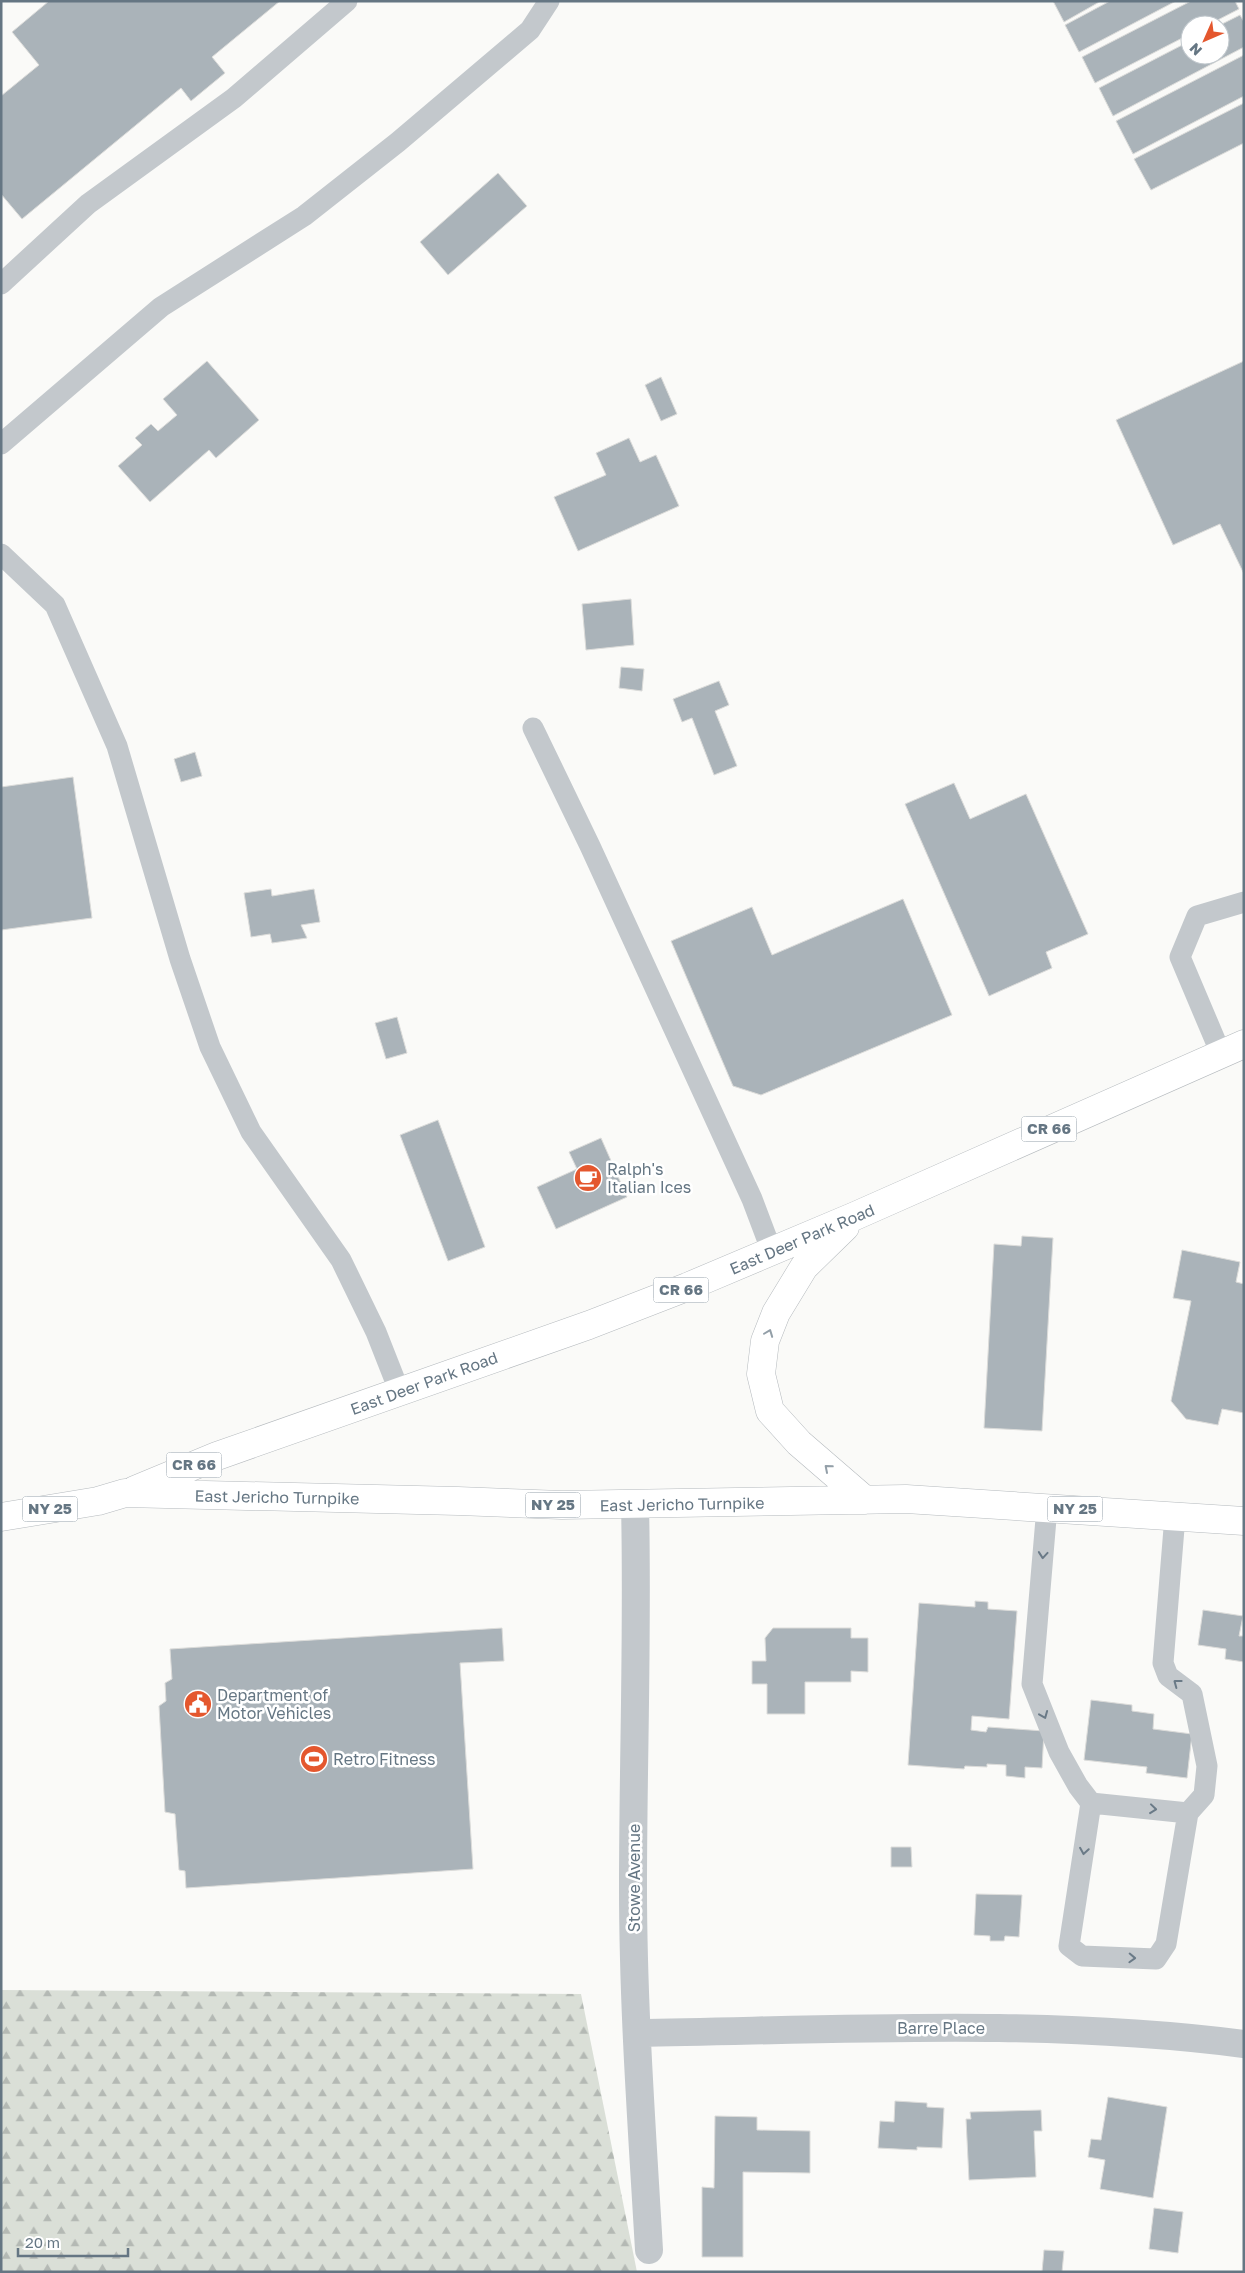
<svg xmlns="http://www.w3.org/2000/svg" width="1245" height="2273" font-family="'Golos Text',sans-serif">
<defs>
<pattern id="forest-firs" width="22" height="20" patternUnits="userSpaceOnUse" patternTransform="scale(1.25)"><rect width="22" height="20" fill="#dadfd7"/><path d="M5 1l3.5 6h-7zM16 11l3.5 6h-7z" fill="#b4b9b4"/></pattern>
</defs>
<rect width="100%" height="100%" fill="#fafaf8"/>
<!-- forest -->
<path fill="url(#forest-firs)" d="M 1,1990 L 581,1994 L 637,2272 L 1,2272 Z"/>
<!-- building -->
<path fill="#aab3b9" stroke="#dcdcda" d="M 49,1 L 280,1 L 212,57 L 225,73 L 191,101 L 181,88 L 22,219 L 1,194 L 1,96 L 39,65 L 12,32 Z
M 1053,1 L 1101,1 L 1064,22 Z
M 1110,1 L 1176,1 L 1079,52 L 1065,25 Z
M 1191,1 L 1235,1 L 1239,9 L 1208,25 L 1190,25 L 1190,34 L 1095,83 L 1082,57 Z
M 1240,15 L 1244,22 L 1244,47 L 1113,116 L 1099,88 L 1190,41 L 1190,55 L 1220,55 L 1220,25 Z
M 1244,55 L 1244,96 L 1133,154 L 1116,121 Z
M 1244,103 L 1244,143 L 1151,190 L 1134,159 Z
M 498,173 L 527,206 L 448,275 L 420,242 Z
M 207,361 L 259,420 L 216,458 L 209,450 L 150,502 L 118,466 L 142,445 L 135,438 L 151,424 L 158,431 L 177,415 L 163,399 Z
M 1244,361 L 1244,574 L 1220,524 L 1173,545 L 1116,420 Z
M 661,377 L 677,414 L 661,421 L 645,385 Z
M 629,438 L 640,462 L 656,455 L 679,506 L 578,551 L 554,497 L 606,475 L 596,453 Z
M 631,599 L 634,645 L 586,650 L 582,604 Z
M 621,667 L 644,669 L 642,691 L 619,688 Z
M 719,681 L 729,705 L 715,711 L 737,766 L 714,775 L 692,718 L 682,722 L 673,699 Z
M 195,752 L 202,776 L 181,782 L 174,759 Z
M 73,777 L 92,918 L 1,930 L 1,787 Z
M 954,783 L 970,819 L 1026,794 L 1088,934 L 1046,952 L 1052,968 L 989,996 L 905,804 Z
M 271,889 L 272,896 L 314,889 L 320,922 L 301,925 L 307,938 L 272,943 L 270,934 L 251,937 L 244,893 Z
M 903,899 L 952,1015 L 761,1095 L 733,1086 L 671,941 L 752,907 L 772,955 Z
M 397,1017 L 407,1053 L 386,1059 L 375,1023 Z
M 438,1120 L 485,1247 L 448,1261 L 400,1135 Z
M 601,1138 L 627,1197 L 556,1229 L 537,1187 L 577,1169 L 569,1152 Z
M 1022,1236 L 1053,1238 L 1042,1431 L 984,1428 L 994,1244 L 1021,1246 Z
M 1182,1250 L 1240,1262 L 1236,1282 L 1244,1284 L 1244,1413 L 1222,1409 L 1218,1425 L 1186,1419 L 1171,1401 L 1191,1301 L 1173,1298 Z
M 975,1601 L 988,1602 L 988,1609 L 1017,1611 L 1009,1719 L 972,1716 L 971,1730 L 986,1732 L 988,1727 L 1044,1731 L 1042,1768 L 1025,1767 L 1025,1778 L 1006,1776 L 1006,1765 L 987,1764 L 987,1767 L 965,1766 L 964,1769 L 908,1765 L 919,1603 L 975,1607 Z
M 1203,1610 L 1243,1616 L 1239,1636 L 1244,1636 L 1244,1662 L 1225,1659 L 1226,1649 L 1198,1645 Z
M 502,1628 L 504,1661 L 460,1663 L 473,1869 L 186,1888 L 185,1871 L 179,1870 L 175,1814 L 165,1812 L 159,1706 L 166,1701 L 165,1683 L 172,1679 L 170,1649 Z
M 773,1628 L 851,1628 L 851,1638 L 868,1638 L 868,1672 L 851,1671 L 851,1682 L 805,1682 L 805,1714 L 767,1714 L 767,1684 L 752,1684 L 752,1661 L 766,1661 L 765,1638 Z
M 1091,1700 L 1132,1705 L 1132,1711 L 1154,1714 L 1153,1729 L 1192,1734 L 1187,1778 L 1146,1773 L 1147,1767 L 1084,1760 Z
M 891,1847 L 911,1847 L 912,1867 L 891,1867 Z
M 976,1894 L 1022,1895 L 1019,1937 L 1005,1936 L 1004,1941 L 990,1941 L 990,1936 L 974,1935 Z
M 1108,2097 L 1167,2107 L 1153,2198 L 1100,2189 L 1105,2160 L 1088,2157 L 1091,2139 L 1101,2140 Z
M 895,2101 L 927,2103 L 927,2107 L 944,2108 L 942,2148 L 917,2147 L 917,2150 L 878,2148 L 880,2121 L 894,2122 Z
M 1041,2110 L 1042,2131 L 1034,2131 L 1036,2177 L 969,2180 L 966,2119 L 971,2119 L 970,2112 Z
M 715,2116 L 757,2117 L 757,2130 L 810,2131 L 810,2173 L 743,2172 L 743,2257 L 702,2257 L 702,2187 L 714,2188 Z
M 1154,2208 L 1183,2212 L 1178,2253 L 1149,2249 Z
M 1044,2250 L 1064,2251 L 1062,2272 L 1042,2272 Z"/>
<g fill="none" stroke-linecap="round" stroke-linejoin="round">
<defs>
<path id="primary" d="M 845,1227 L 804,1267 L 776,1313 L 765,1341 L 761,1374 L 770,1411 L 799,1443 L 865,1500
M 135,1490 L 217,1456 L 589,1325 L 687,1287 L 855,1216 L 1244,1044
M 1,1517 L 98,1501 L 125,1493 L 458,1501 L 562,1505 L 906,1499 L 1244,1521"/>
</defs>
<!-- primary casing -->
<use href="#primary" stroke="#b5babe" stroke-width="29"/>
<!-- service -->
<path stroke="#c3c8cc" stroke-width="21" d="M 1,284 L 88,204 L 234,98 L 347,1
M 1,444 L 161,307 L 304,216 L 398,142 L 530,30 L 549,1
M 1,554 L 55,605 L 117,746 L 180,959 L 210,1047 L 251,1132 L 341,1260 L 376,1332 L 400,1393
M 533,728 L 590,846 L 752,1199 L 772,1252
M 1221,1054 L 1180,957 L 1197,916 L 1244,902
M 1047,1507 L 1032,1684 L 1059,1752 L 1078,1786 L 1091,1803 L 1188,1813 L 1204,1795 L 1207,1766 L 1192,1694 L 1168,1676 L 1163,1663 L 1175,1516
M 1091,1803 L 1069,1946 L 1082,1956 L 1156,1959 L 1166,1944 L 1188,1813"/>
<!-- minor -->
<path stroke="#c3c8cc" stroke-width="28" d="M 635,1505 C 638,1632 633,1760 633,1887 C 633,2008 642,2129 649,2250
M 637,2033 C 839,2030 1043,2018 1244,2044"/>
<!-- primary -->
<use href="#primary" stroke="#fff" stroke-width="28"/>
</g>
<!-- one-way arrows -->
<defs><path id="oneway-chevron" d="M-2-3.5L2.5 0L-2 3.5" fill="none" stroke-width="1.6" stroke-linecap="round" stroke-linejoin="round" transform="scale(1.25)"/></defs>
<g stroke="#939fa8">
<use href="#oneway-chevron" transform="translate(769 1333) rotate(-69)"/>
<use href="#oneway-chevron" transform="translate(828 1468) rotate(-139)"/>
</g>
<g stroke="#6a7a87">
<use href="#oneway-chevron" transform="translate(1043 1555) rotate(95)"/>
<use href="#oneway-chevron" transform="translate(1177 1683) rotate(-143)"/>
<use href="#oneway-chevron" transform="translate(1044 1715) rotate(68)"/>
<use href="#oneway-chevron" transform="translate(1153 1809) rotate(6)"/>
<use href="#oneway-chevron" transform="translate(1084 1851) rotate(99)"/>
<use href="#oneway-chevron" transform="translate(1132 1958) rotate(2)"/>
</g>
<!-- icons -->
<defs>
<symbol id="cafe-disc" viewBox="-11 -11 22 22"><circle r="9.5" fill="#e4572e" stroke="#fff"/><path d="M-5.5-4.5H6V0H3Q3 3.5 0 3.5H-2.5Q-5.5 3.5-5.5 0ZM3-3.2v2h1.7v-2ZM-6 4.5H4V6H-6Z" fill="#fff"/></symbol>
<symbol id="civic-disc" viewBox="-11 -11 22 22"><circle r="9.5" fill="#e4572e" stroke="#fff"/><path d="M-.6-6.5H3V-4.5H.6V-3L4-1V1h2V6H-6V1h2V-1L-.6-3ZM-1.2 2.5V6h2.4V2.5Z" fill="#fff"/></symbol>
<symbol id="stadium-disc" viewBox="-11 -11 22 22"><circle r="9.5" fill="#e4572e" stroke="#fff"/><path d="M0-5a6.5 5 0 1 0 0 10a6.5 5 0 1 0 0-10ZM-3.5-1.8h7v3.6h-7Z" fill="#fff"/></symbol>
</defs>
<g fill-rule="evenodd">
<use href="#cafe-disc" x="572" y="1162" width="32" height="32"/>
<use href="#civic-disc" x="182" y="1688" width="32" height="32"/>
<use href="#stadium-disc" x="298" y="1743" width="32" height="32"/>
</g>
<g text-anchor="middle" stroke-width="5" stroke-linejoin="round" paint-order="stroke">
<!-- shield labels -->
<g fill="#fff" stroke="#939fa8" stroke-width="1">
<rect x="1021.5" y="1116.5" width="55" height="25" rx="4"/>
<rect x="653.5" y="1277.5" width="55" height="25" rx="4"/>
<rect x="166.5" y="1452.5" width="55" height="25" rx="4"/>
<rect x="525.5" y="1492.5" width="55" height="25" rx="4"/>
<rect x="22.5" y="1496.5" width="55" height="25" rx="4"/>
<rect x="1047.5" y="1496.5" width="55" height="25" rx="4"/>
</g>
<g font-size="15" font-weight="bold" fill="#657683">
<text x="1049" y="1134">CR 66</text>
<text x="681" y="1295">CR 66</text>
<text x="194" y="1470">CR 66</text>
<text x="553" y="1510">NY 25</text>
<text x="50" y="1514">NY 25</text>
<text x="1075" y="1514">NY 25</text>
</g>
<!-- poi labels -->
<g font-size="16" fill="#657683" stroke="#fff" text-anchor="start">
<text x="607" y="1175">Ralph's<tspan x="607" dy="18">Italian Ices</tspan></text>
<text x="217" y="1701">Department of<tspan x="217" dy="18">Motor Vehicles</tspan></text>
<text x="333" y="1765">Retro Fitness</text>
</g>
<!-- street labels -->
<g font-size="16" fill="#657683" stroke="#fff">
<text transform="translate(802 1239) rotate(-23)" y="6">East Deer Park Road</text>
<text transform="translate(424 1383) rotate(-20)" y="6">East Deer Park Road</text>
<text transform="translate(277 1497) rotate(1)" y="6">East Jericho Turnpike</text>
<text transform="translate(682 1504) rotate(-1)" y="6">East Jericho Turnpike</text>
<text transform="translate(634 1878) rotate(-90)" y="6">Stowe Avenue</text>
<text x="941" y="2034">Barre Place</text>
</g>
</g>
<!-- border -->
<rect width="1245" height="2273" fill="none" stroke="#657683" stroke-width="5"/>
<!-- north arrow -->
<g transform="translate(1205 40) rotate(225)"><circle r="24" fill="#ffffff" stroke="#c1c8cd"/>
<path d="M0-4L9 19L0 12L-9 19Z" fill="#e4572e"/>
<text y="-8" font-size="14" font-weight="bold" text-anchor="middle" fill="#657683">N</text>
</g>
<!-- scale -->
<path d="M18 2248v8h110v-8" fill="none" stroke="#657683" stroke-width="2.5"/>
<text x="25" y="2248" font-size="15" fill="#657683" stroke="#ffffff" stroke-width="4" paint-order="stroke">20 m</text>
</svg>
